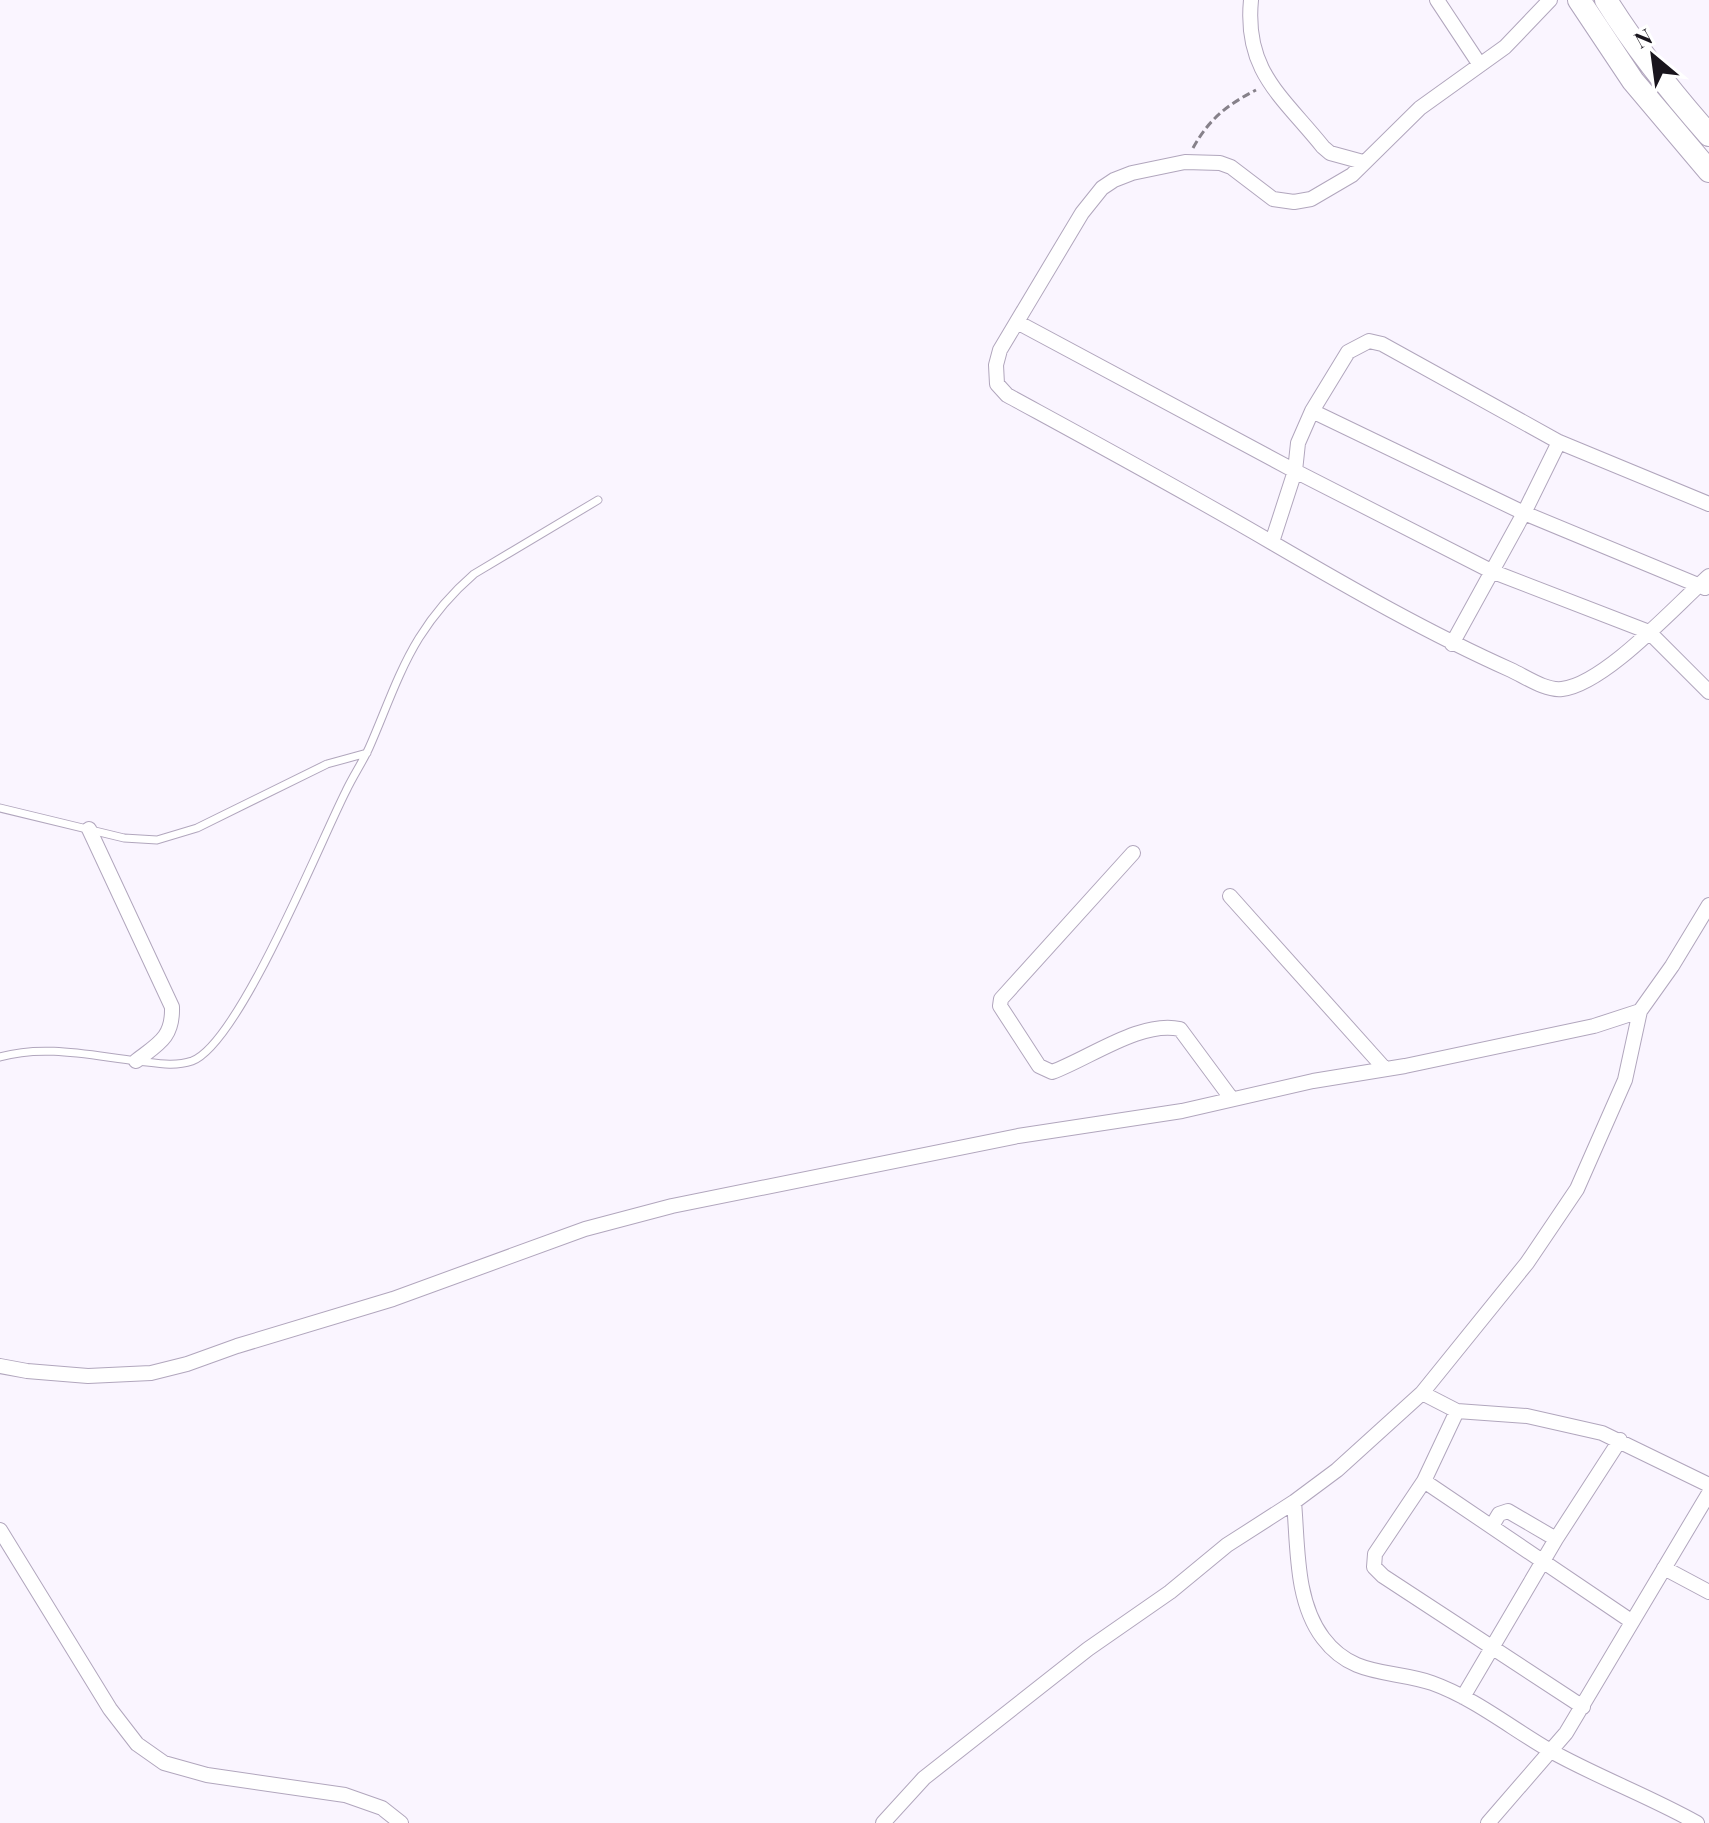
<svg xmlns="http://www.w3.org/2000/svg" width="1709" height="1823" font-family="'Playfair Display',serif">
<rect width="100%" height="100%" fill="#faf5ff"/>
<g fill="none" stroke-linecap="round" stroke-linejoin="round">
<defs>
<path id="lane" d="M 0,808 L 124,838 L 157,840 L 197,828 L 327,764 L 367,753
M 0,1057 C 44,1044 93,1056 138,1061 C 156,1063 174,1067 192,1061 C 239,1044 320,842 346,791 C 353,776 362,763 369,748 C 385,712 398,672 419,638 C 434,614 452,593 474,574 L 598,500"/>
<path id="street" d="M 1251,0 C 1244,71 1282,96 1323,147 L 1330,153 L 1363,162
M 1437,0 L 1480,65
M 1550,0 L 1505,47 L 1420,108 L 1352,175 L 1311,199 L 1294,202 L 1273,199 L 1231,167 L 1220,163 L 1185,162 L 1132,173 L 1114,180 L 1102,188 L 1082,213 L 1000,350 L 996,365 L 997,384 L 1007,395 C 1095,443 1184,491 1271,542 C 1350,588 1428,633 1511,670 C 1526,677 1546,691 1562,689 C 1605,684 1675,606 1709,576
M 1017,322 L 1295,471 L 1491,571 L 1649,632 L 1709,692
M 1312,411 L 1524,513 L 1705,588
M 1272,542 L 1295,471 L 1298,443 L 1312,411 L 1348,352 L 1369,341 L 1382,344 L 1559,442 L 1709,504
M 1452,644 L 1524,513 L 1559,442
M 89,829 L 172,1007 C 173,1038 158,1044 136,1061
M 1133,853 L 1001,999 L 1000,1006 L 1039,1066 L 1052,1072 C 1090,1058 1141,1020 1180,1029 L 1231,1098
M 1230,896 L 1385,1069
M 0,1366 L 27,1371 L 88,1376 L 151,1373 L 187,1364 L 237,1346 L 393,1299 L 585,1229 L 672,1206 L 1018,1136 L 1182,1111 L 1313,1081 L 1405,1066 L 1594,1026 L 1640,1011 L 1672,966 L 1709,905
M 1422,1393 L 1457,1411 L 1527,1416 L 1602,1433 L 1709,1485
M 1457,1411 L 1424,1481 L 1375,1554 L 1374,1567 L 1383,1576 L 1583,1707
M 1424,1481 L 1631,1621
M 1294,1502 C 1298,1546 1295,1601 1323,1638 C 1353,1678 1391,1669 1432,1683 C 1474,1698 1511,1728 1549,1750 C 1597,1777 1649,1796 1697,1823
M 1492,1526 L 1499,1514 L 1508,1511 L 1556,1539
M 0,1530 L 110,1709 L 137,1744 L 164,1763 L 207,1775 L 345,1795 L 382,1808 L 401,1823
M 1664,1568 L 1709,1592
M 1463,1697 L 1556,1539 L 1620,1440
M 883,1823 L 924,1778 L 1088,1649 L 1170,1592 L 1227,1545 L 1294,1502 L 1337,1470 L 1422,1393 L 1527,1263 L 1577,1189 L 1625,1080 L 1640,1011
M 1488,1823 L 1566,1733 L 1709,1493"/>
<path id="primary" d="M 1579,0 L 1633,81 L 1709,171
M 1606,0 C 1636,48 1671,92 1709,135"/>
</defs>
<!-- lane casing -->
<use href="#lane" stroke="#b1a6bd" stroke-width="9"/>
<!-- street casing -->
<use href="#street" stroke="#b1a6bd" stroke-width="16"/>
<!-- primary casing -->
<use href="#primary" stroke="#b1a6bd" stroke-width="24"/>
<!-- path -->
<path stroke="#86818a" stroke-width="3" stroke-dasharray="8 4" stroke-linecap="butt" d="M 1193,148 C 1209,119 1227,105 1256,90"/>
<!-- lane -->
<use href="#lane" stroke="#fff" stroke-width="7"/>
<!-- street -->
<use href="#street" stroke="#fff" stroke-width="14"/>
<!-- primary -->
<use href="#primary" stroke="#fff" stroke-width="22"/>
</g>
<!-- north arrow -->
<g transform="translate(1653 56) rotate(331)" stroke="#ffffff" stroke-width="6" paint-order="stroke">
<path d="M0-6L14 30L0 20L-14 30Z" fill="#19151d"/>
<text y="-12" font-size="22" font-weight="bold" text-anchor="middle" fill="#19151d">N</text>
</g>
</svg>
